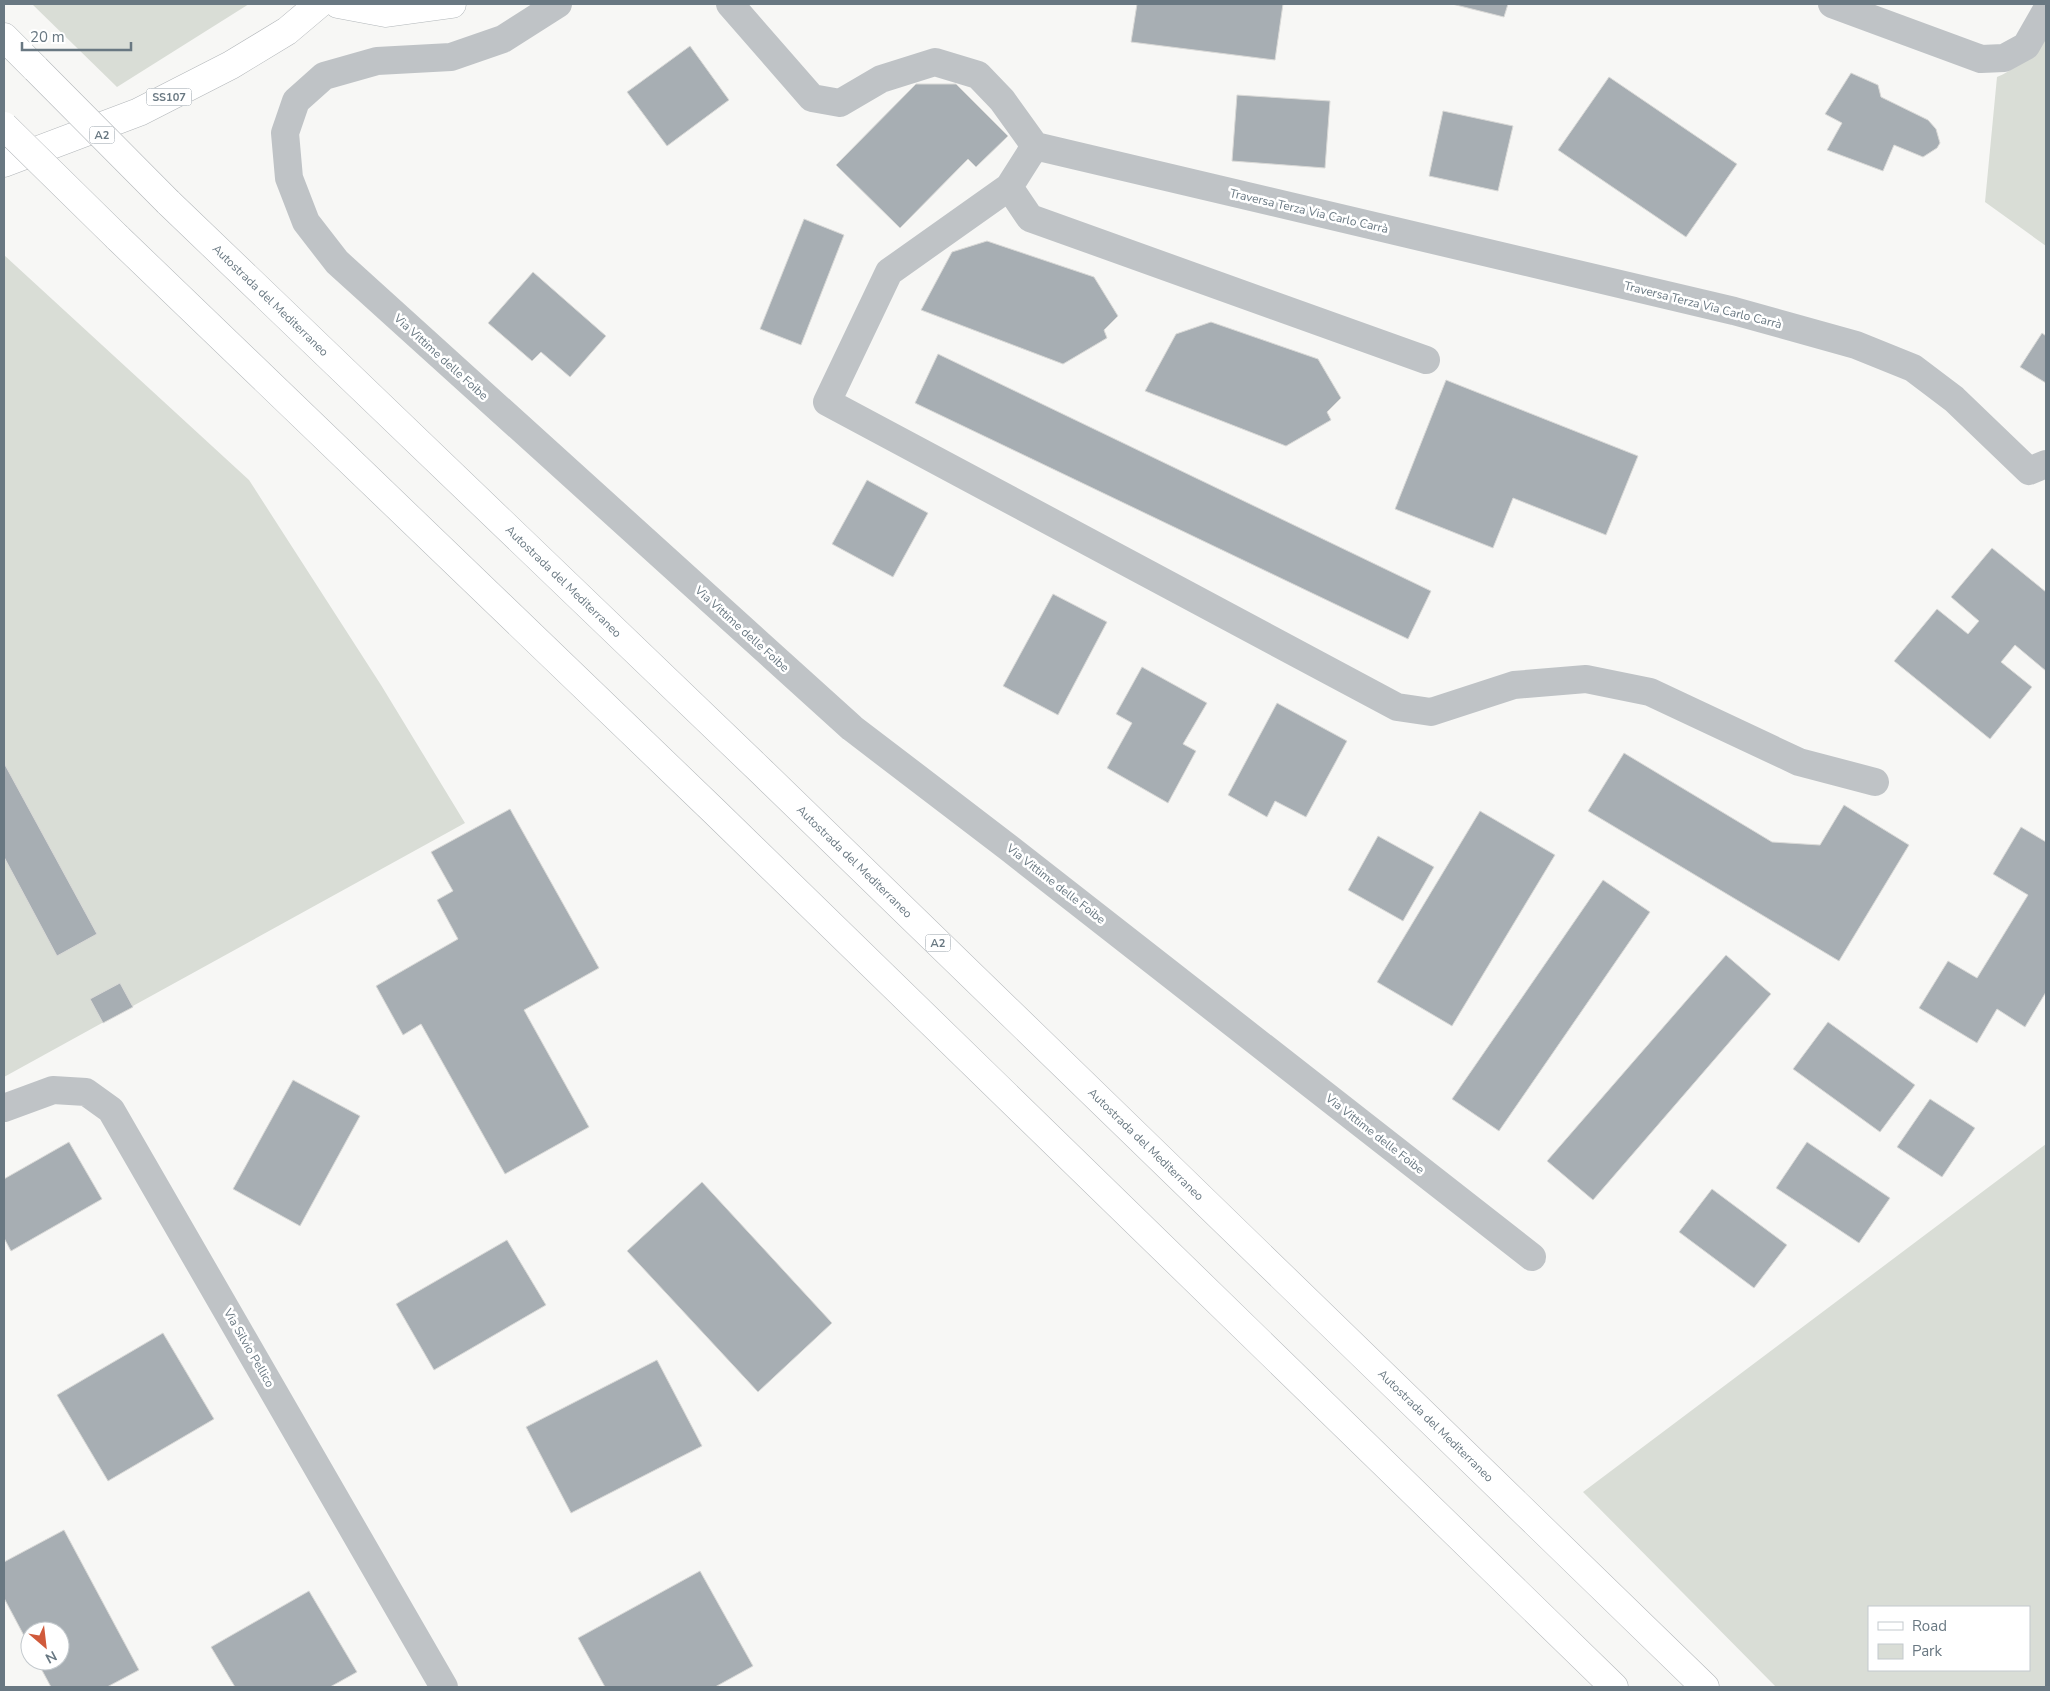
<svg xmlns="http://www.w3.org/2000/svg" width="2050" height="1691" font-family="'Nunito Sans',sans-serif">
<rect width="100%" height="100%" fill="#f7f7f5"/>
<!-- green -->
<path fill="#d9ddd6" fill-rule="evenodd" d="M 32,4 L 249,4 L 117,87 Z
M 2046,31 L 2046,246 L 1985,202 L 1997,77 C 2020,67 2034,52 2046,31 Z
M 4,255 L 249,480 L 381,685 L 465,823 L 4,1077 Z
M 2046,1144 L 2046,1687 L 1776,1687 L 1583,1492 ZM 2029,1607 L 2029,1670 L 1869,1670 L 1869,1607 Z"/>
<!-- building -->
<path fill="#a7aeb3" stroke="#d9d9d7" d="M 1137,4 L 1283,4 L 1275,60 L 1131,42 Z
M 1452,4 L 1508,4 L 1504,17 Z
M 690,46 L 729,100 L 667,146 L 627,92 Z
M 1851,73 L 1878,85 L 1881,97 L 1928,120 L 1936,129 L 1940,143 L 1937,148 L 1923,157 L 1894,145 L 1883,171 L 1827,150 L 1842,123 L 1825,114 Z
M 1609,77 L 1737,164 L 1686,237 L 1558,150 Z
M 916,84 L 956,84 L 1008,136 L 976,167 L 968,159 L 900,228 L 836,165 Z
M 1237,95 L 1330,101 L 1325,168 L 1232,161 Z
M 1443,111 L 1513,126 L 1498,191 L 1429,176 Z
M 804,219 L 844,235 L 801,345 L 760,329 Z
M 987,241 L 1094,277 L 1118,316 L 1104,330 L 1107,338 L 1063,364 L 921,310 L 952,252 Z
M 533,272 L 606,336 L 570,377 L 541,352 L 532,361 L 488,323 Z
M 1211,322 L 1318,359 L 1341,398 L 1327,412 L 1331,420 L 1286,446 L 1145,391 L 1176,334 Z
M 2042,333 L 2046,336 L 2046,383 L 2020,367 Z
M 938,354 L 1431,591 L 1408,639 L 915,403 Z
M 1446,380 L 1638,456 L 1606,535 L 1513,498 L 1493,548 L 1395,509 Z
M 867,480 L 928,513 L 893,577 L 832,544 Z
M 1992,548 L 2046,592 L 2046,671 L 2015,645 L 2001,662 L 2032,687 L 1990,739 L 1894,661 L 1937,609 L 1968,634 L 1979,621 L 1951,597 Z
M 1053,594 L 1107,622 L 1058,715 L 1003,686 Z
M 1142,667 L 1207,703 L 1183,744 L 1196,751 L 1168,803 L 1107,768 L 1132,723 L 1116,714 Z
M 1277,703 L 1347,741 L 1306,817 L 1275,801 L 1267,817 L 1228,795 Z
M 1624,753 L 1772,842 L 1820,845 L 1844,805 L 1909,845 L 1839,961 L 1588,811 Z
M 4,763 L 97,934 L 57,956 L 4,857 Z
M 510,809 L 599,968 L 524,1010 L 589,1127 L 505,1174 L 421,1024 L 403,1035 L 376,986 L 458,939 L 437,900 L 453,891 L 431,852 Z
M 1480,811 L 1555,855 L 1452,1026 L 1377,982 Z
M 2021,827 L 2046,842 L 2046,992 L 2025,1027 L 1997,1009 L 1977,1043 L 1919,1008 L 1948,961 L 1977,978 L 2028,895 L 1993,874 Z
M 1378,836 L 1434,867 L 1403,921 L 1348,890 Z
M 1603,880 L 1650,912 L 1499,1131 L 1452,1099 Z
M 1726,955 L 1771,994 L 1593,1200 L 1547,1161 Z
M 120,983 L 133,1007 L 103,1023 L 90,999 Z
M 1828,1022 L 1915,1085 L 1880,1132 L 1793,1069 Z
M 293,1080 L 360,1116 L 300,1226 L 233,1189 Z
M 1930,1099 L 1975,1128 L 1942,1177 L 1897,1147 Z
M 69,1142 L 102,1199 L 11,1251 L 4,1238 L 4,1179 Z
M 1807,1142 L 1890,1198 L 1859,1243 L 1776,1188 Z
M 702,1182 L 832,1323 L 758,1392 L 627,1251 Z
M 1712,1189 L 1787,1245 L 1754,1288 L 1679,1232 Z
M 507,1240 L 546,1305 L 434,1370 L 396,1304 Z
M 163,1333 L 214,1419 L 108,1481 L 57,1395 Z
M 657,1360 L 702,1446 L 571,1513 L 526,1427 Z
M 64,1530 L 139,1670 L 107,1687 L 51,1687 L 37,1661 L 60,1661 L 60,1631 L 30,1631 L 30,1647 L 4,1598 L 4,1562 Z
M 700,1571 L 753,1666 L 715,1687 L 605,1687 L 578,1638 Z
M 309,1591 L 357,1672 L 330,1687 L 235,1687 L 211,1647 Z"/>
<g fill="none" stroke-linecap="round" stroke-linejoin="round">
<defs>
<path id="major" d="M 338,4 L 386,13 L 452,4"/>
<g id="highway">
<path d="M 4,37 L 36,69"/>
<path d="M 4,163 L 139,112 L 231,65 L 287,31 L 319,4"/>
<path id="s1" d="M 168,202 L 762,772 L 1705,1687"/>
<path d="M 117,237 L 715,812 L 1614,1687"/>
</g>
</defs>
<!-- major casing -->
<use href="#major" stroke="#b2b7ba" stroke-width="29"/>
<!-- highway casing -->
<use href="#highway" stroke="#b2b6b9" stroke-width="29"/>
<!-- minor -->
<path stroke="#bfc3c6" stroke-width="28" d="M 558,4 L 503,39 L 451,57 L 377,61 L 324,76 L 296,101 L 285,133 L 289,178 L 306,222 L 337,262 L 852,728 L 1009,848 L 1532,1257
M 730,4 L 812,98 L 840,103 L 881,79 L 935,62 L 978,75 L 1002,100 L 1035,146 L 1734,311 L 1856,345 L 1913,368 L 1954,399 L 2029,471 L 2046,464
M 1832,4 L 1981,59 L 2004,58 L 2026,46 L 2046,11
M 1035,146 L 1009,187 L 889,272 L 827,402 L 1397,707 L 1431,712 L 1514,685 L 1586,679 L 1650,692 L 1799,762 L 1875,782
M 1009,187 L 1030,218 L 1426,360
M 4,1108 L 53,1090 L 86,1092 L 111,1110 L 444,1687"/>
<!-- major -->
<use href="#major" stroke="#fff" stroke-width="28"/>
<!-- highway -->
<use href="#highway" stroke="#fff" stroke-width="28"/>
<defs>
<path id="highway-bridge" d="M 36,69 L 168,202
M 4,126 L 117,237"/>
</defs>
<!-- highway-bridge casing -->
<use href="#highway-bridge" stroke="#b2b6b9" stroke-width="29" stroke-linecap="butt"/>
<!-- highway-bridge -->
<use href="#highway-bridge" stroke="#fff" stroke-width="28"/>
</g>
<g text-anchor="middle" stroke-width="5" stroke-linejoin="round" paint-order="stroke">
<!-- shield labels -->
<g fill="#fff" stroke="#96a0a8" stroke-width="1">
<rect x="146.5" y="88.5" width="45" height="17" rx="4"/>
<rect x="89.5" y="126.5" width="25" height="17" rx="4"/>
<rect x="925.5" y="934.5" width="25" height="17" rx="4"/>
</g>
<g font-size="11" font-weight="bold" fill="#697882">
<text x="169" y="101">SS107</text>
<text x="102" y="139">A2</text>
<text x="938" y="947">A2</text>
</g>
<!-- street labels -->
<g font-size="12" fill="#697882" stroke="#fff">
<text transform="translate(1309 211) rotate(13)" y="4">Traversa Terza Via Carlo Carrà</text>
<text dy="4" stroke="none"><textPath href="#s1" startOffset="142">Autostrada del Mediterraneo</textPath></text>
<text transform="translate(1703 305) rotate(14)" y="4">Traversa Terza Via Carlo Carrà</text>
<text transform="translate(441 357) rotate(42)" y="4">Via Vittime delle Foibe</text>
<text dy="4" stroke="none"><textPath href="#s1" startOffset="548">Autostrada del Mediterraneo</textPath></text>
<text transform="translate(742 629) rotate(42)" y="4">Via Vittime delle Foibe</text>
<text dy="4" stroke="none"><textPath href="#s1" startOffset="952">Autostrada del Mediterraneo</textPath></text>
<text transform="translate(1056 884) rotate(38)" y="4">Via Vittime delle Foibe</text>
<text transform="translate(1375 1134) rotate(38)" y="4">Via Vittime delle Foibe</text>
<text dy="4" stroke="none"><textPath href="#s1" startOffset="1358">Autostrada del Mediterraneo</textPath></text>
<text transform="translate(249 1348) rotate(60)" y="4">Via Silvio Pellico</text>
<text dy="4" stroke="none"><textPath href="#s1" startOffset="1762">Autostrada del Mediterraneo</textPath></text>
</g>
</g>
<!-- border -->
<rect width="2050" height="1691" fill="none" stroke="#697882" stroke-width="10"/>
<!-- legend -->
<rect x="1868" y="1606" width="162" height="65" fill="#ffffff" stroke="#c3c9cd"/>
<rect x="1878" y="1622" width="25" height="8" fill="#ffffff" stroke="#c3c9cd"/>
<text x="1912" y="1631" font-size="15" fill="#697882">Road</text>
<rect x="1878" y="1644" width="25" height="15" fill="#d9ddd6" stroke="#c3c9cd"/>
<text x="1912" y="1656" font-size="15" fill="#697882">Park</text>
<!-- north arrow -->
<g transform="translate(45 1646) rotate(152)"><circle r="24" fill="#ffffff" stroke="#c3c9cd"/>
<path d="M0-4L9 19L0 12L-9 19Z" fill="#d05a3b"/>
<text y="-8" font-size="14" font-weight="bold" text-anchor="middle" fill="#697882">N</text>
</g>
<!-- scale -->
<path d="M22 42v8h109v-8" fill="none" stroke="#697882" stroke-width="2.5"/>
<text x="30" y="42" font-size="15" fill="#697882" stroke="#ffffff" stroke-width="4" paint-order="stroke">20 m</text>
</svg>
